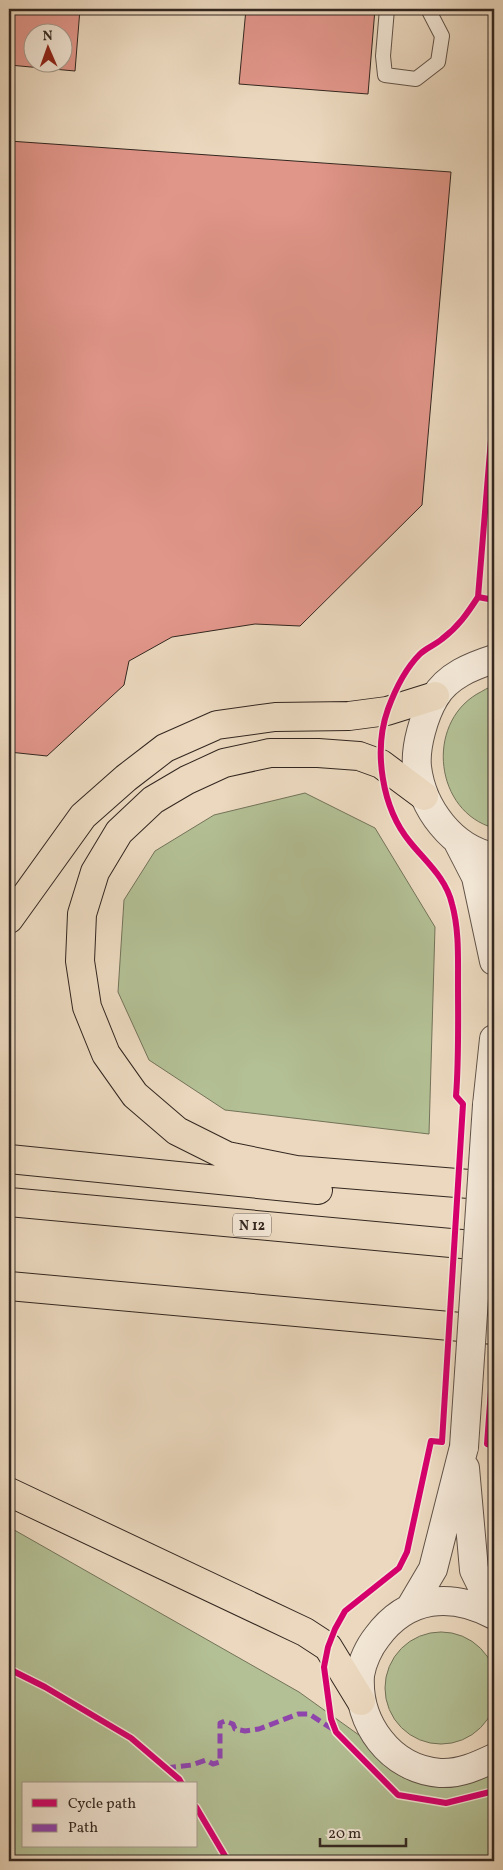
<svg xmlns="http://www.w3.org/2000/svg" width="503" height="1870" font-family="Vollkorn,serif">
<rect width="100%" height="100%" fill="#ebd8be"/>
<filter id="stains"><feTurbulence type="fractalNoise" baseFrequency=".004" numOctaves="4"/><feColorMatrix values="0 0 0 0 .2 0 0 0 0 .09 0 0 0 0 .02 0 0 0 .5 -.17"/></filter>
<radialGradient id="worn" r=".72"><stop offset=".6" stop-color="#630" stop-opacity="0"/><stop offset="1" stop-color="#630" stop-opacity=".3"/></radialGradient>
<!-- green -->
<path fill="#b3bf94" stroke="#73735a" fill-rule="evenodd" d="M 494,686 L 494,828 C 435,812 425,725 477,694 C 483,691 488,687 494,686 Z
M 305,793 L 375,828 L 435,927 L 429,1134 L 225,1110 L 149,1060 L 118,992 L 124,900 L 155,851 L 214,815 Z
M 9,1527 L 299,1692 L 423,1781 L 494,1755 L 494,1861 L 9,1861 ZM 24,1784 L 196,1784 L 196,1846 L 24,1846 Z
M385 1688a56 56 0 1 1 112 0a56 56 0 1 1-112 0Z"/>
<!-- building -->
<path fill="#e1968a" stroke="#332720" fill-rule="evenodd" d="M 9,9 L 80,9 L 75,71 L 9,65 ZM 32,32 L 62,32 L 62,62 L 32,62 Z
M 246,9 L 375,9 L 368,94 L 239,84 Z
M 9,141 L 451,172 L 422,505 L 300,626 L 255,624 L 172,637 L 129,661 L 124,685 L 47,756 L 9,752 Z"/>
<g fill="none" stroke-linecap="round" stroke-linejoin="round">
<defs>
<path id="service" d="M 387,9 L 383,56 L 385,75 L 416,79 L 438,62 L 442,36 L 428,9"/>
<path id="tertiary" d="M 494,659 C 472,666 447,676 435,697 C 424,715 415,747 417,767 C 422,808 452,849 494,857
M 457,840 L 476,877 L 494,961
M 487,1105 L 494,1039
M 465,1468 L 474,1570 L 494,1611
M 410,1608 L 433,1569 L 464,1447
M 494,1615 C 451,1592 407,1596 377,1637 C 369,1647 362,1662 360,1675 C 357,1723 390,1769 440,1773 C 460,1774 477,1766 494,1758"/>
<path id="trunk" d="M 424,796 L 381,764 L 359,756 L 318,753 L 270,753 L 224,763 L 187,780 L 153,800 L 119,832 L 95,872 L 82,914 L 80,961 L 87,1007 L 106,1054 L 135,1095 L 177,1131 L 227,1156 L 296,1170 L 494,1186
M 9,919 L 83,816 L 126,778 L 165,748 L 217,725 L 275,717 L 349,716 L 387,711 L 435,696
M 9,1159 L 318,1190
M 9,1202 L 494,1247
M 9,1286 L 494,1330
M 9,1492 L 305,1632 L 328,1647 L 361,1701"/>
</defs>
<!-- service casing -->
<use href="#service" stroke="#615348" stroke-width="16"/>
<!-- tertiary casing -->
<use href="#tertiary" stroke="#615348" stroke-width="30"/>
<!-- trunk casing -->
<use href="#trunk" stroke="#332720" stroke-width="30"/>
<!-- service -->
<use href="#service" stroke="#f2e6d5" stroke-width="14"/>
<!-- tertiary -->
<use href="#tertiary" stroke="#f2e6d5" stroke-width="28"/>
<!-- trunk -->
<use href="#trunk" stroke="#ebd8be" stroke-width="28"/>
<defs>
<path id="tertiary-bridge" d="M 464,1447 L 487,1105"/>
</defs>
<!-- tertiary-bridge casing -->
<use href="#tertiary-bridge" stroke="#615348" stroke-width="30" stroke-linecap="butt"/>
<!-- tertiary-bridge -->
<use href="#tertiary-bridge" stroke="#f2e6d5" stroke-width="28"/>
<!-- quiet -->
<path stroke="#8e44ad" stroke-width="5" stroke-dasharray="10 5" stroke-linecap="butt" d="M 166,1768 L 192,1765 L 206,1760 L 213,1764 L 220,1762 L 220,1723 L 225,1721 L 233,1724 L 235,1729 L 245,1731 L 259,1729 L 298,1714 L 309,1714 L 334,1730"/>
<defs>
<path id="cycleway" d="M 494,403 L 478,597 L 494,600
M 478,597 C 467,614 458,627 442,639 C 435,645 426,648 420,654 C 405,669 395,690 388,709 C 373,751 382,808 410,842 C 426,862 446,878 452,904 C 459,929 458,956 458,982 C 458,1020 459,1058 456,1096 L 463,1104 L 442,1442 L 431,1441 L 407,1552 L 399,1568 L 345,1611 L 335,1629 L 328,1647 L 324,1667 L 331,1719 L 336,1732 L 398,1795 L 446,1803 L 494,1791
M 494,1349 L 487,1444 L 494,1446
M 9,1669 L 45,1687 L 131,1738 L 179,1779 L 182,1784
M 196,1807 L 228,1861"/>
</defs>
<!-- cycleway casing -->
<use href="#cycleway" stroke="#f2e6d5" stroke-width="9"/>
<!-- cycleway -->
<use href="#cycleway" stroke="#d6006c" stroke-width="6"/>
</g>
<g text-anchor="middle" stroke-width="4" stroke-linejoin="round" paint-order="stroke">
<!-- shield labels -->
<rect fill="#f2e6d5" stroke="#6c6056" stroke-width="1" x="233" y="1213.5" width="38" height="23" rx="4"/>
<g font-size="14" font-weight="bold" fill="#332720">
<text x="252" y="1230">N 12</text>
</g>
</g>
<!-- margin -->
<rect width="503" height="1870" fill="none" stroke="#ebd8be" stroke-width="30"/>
<rect x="10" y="10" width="483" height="1850" fill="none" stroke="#332720" stroke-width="2.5"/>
<rect x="15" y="15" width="473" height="1840" fill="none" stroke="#332720"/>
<!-- legend -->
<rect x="22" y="1782" width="175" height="65" fill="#f2e6d5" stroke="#a69a8d"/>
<rect x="32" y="1799" width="25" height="8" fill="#d6006c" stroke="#a69a8d"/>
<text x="68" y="1808" font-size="15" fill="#332720">Cycle path</text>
<rect x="32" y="1824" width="25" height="8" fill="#8e44ad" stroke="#a69a8d"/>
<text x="68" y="1832" font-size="15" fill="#332720">Path</text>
<!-- north arrow -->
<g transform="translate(48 48) rotate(358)"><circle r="24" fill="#f2e6d5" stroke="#a69a8d"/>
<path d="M0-4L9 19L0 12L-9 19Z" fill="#8f2418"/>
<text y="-8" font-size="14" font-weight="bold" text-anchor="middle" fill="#332720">N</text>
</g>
<!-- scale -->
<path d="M320 1838v8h86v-8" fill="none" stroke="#332720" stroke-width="2.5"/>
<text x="328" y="1838" font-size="15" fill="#332720" stroke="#f2e6d5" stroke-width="4" paint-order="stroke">20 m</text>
<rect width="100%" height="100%" filter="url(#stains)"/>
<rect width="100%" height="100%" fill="url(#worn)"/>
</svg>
